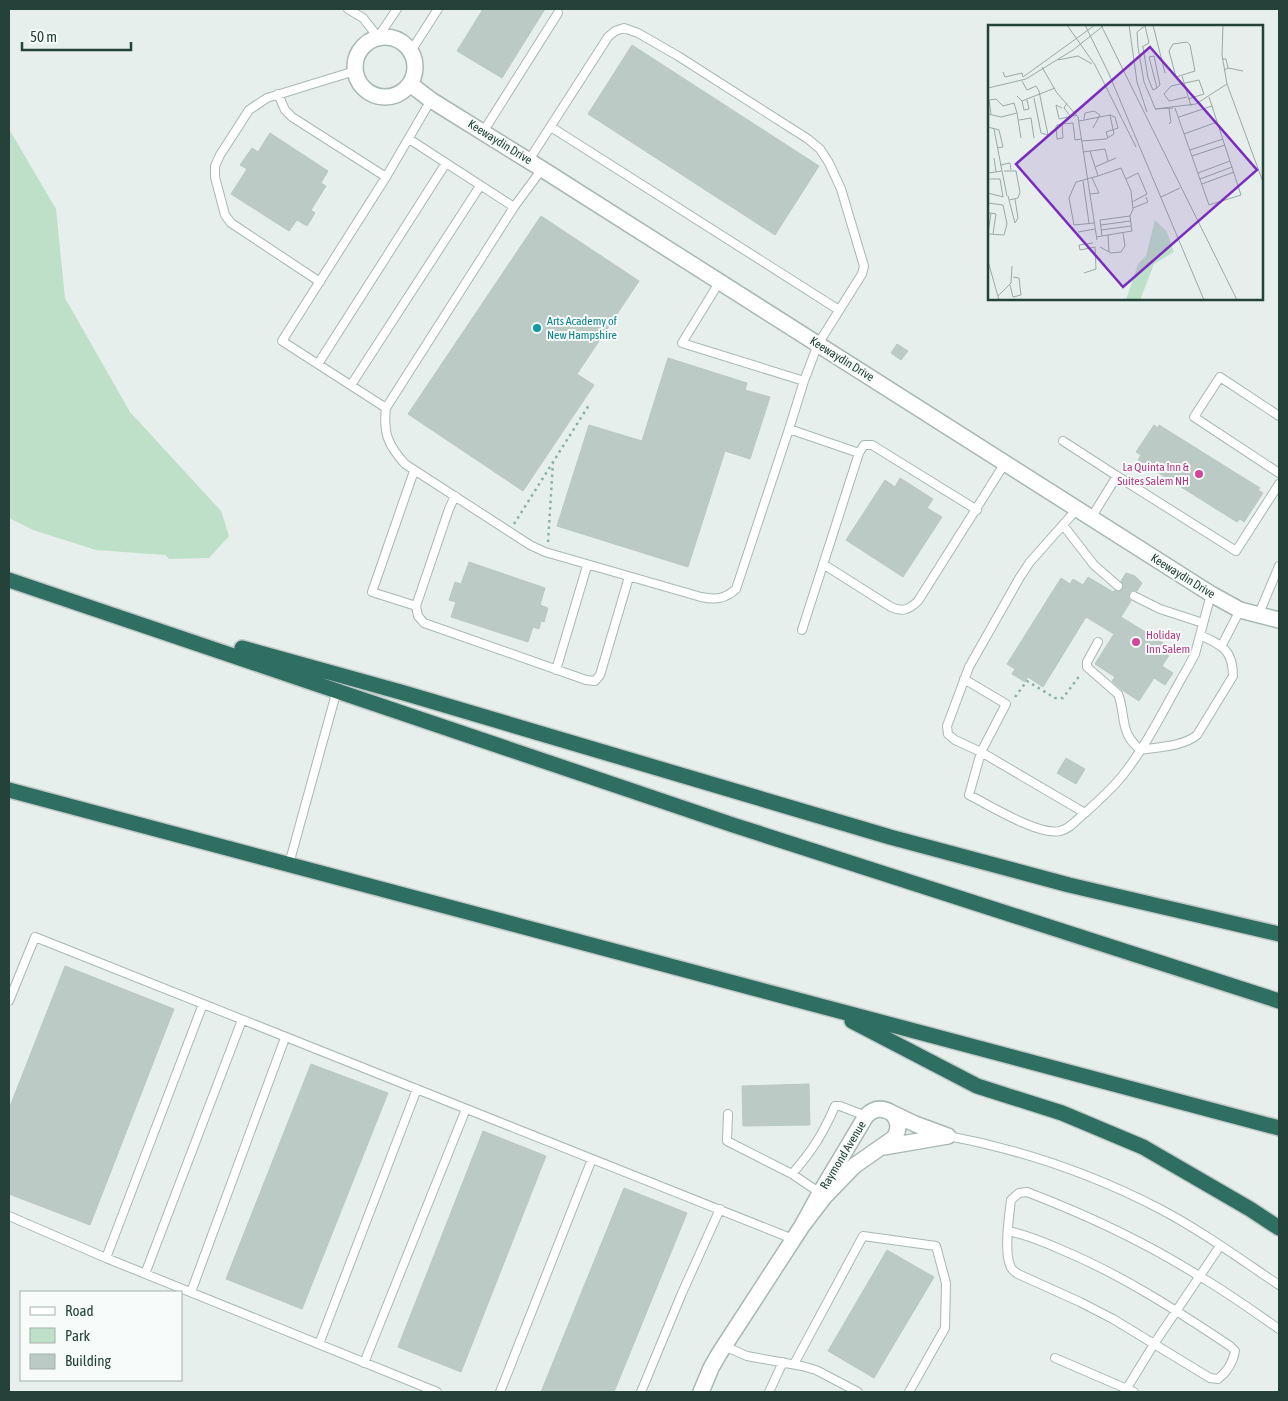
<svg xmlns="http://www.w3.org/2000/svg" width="1288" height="1401" font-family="'Asap Condensed',sans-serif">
<rect width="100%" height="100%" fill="#e6efeb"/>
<!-- green -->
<path fill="#bfe0c8" d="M 9,129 L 56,209 L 65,298 L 130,412 L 221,511 L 229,536 L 209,558 L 169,559 L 165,555 L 96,550 L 33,530 L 9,518 Z"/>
<!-- building -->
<path fill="#bbcac4" stroke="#b8c9c2" d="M 483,9 L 545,9 L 502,78 L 457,51 Z
M 632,45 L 819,166 L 775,235 L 588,114 Z
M 270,133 L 328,171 L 321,183 L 326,186 L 311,210 L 315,213 L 307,226 L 297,220 L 289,231 L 231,194 L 247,169 L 240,165 L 252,148 L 258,152 Z
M 541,216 L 639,281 L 577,374 L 594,385 L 523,491 L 408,414 Z
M 897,344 L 908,351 L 901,360 L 891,353 Z
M 668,358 L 747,383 L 745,390 L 770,397 L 750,459 L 725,451 L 688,567 L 557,526 L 589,425 L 642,441 Z
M 1154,425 L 1158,428 L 1159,425 L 1260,488 L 1258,490 L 1263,493 L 1244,522 L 1240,519 L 1237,522 L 1138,460 L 1141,455 L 1136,452 Z
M 900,478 L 933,499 L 927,508 L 942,517 L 903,577 L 846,540 L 885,480 L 895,487 Z
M 469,562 L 545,588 L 540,605 L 548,608 L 544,622 L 541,621 L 539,629 L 533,627 L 528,642 L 451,617 L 456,602 L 449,600 L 455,582 L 461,584 Z
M 1126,573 L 1135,576 L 1142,583 L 1137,591 L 1133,590 L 1129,593 L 1128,597 L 1131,601 L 1121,617 L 1173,649 L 1162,666 L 1173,673 L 1165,685 L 1154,678 L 1139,701 L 1122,690 L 1112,681 L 1115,677 L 1095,664 L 1114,634 L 1086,617 L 1043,687 L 1028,677 L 1025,682 L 1012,674 L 1015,669 L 1007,664 L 1061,578 L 1070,584 L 1073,579 L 1083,585 L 1088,577 L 1113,592 L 1115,590 L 1119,591 L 1122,589 L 1123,585 L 1121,581 Z
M 1066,758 L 1085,769 L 1076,784 L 1057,773 Z
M 65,966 L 174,1009 L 90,1225 L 9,1194 L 9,1109 Z
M 311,1064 L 388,1093 L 302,1309 L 226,1279 Z
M 809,1084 L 810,1125 L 743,1126 L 742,1086 Z
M 483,1131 L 546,1156 L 461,1372 L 398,1347 Z
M 624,1188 L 687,1213 L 614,1392 L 541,1392 Z
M 887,1250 L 934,1277 L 874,1378 L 828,1351 Z"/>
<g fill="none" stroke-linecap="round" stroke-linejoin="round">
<defs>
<path id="service" d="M 348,9 L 363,18 L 378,37 L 397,9
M 411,51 L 438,9
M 278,94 L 285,110 L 292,117 L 386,177
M 551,127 L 839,310
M 483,132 L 558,13
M 409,139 L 514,207 L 386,408 L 282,341 L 386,177 L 431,100
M 529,160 L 608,37 L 615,31 L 624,28 L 638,33 L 678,56 L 808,139 L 820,149 L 829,163 L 841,189 L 864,266 L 862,274 L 818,344 L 804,381 L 789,429 L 859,453
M 514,207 L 542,169
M 720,281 L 682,343 L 804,381
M 320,282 L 231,223 L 225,215 L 215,177 L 215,166 L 220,155 L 249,110 L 267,98 L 355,71
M 318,364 L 446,163
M 351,385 L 480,186
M 386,408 C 383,433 388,445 405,464 L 530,545 L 545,552 L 701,597 C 716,600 725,599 736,589 L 789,429
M 1279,416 L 1220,377 L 1194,417 L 1279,473
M 1063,441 L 1117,476
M 414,471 L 372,592 L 416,606
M 455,496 L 449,509 L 416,606 L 418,616 L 424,623 L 586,680 L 595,681 L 600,675 L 629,577
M 1077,509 L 1030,562 L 1020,577 L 969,667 L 947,726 L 948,734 L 955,740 L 981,752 L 1085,813 C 1098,801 1112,789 1123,775 C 1149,742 1167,703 1188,667 L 1195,654 L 1211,594
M 1091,518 L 1117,476 L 1236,551 L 1279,484
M 1063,525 L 1094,565 L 1118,586
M 823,564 L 891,607 C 902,612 909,610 918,601 L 1005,463
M 1134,596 L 1160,609 L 1203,623
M 1258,616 L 1279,566
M 802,630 L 859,453 L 864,445 L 872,445 L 977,510
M 1098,642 L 1087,662 L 1087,667 L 1118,694 C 1123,706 1122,718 1126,730 C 1128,738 1134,744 1140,750 C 1158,747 1182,747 1197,735 L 1233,676 C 1233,650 1222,645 1200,635
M 1222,645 L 1240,610
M 556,670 L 587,566
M 964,679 L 1006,704 L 981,752 L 969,795 C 989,805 1039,836 1060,831 C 1070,829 1077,819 1085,813
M 289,864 L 337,690
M 9,1001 L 35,937 L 793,1239
M 728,1114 L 727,1141 L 792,1174 L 820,1193
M 948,1136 C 1023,1150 1093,1174 1160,1209 C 1202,1231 1240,1259 1279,1285
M 792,1174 C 812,1151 823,1134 835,1106 L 840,1106 L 866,1116
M 9,1216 L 106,1258 L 437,1392
M 1008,1231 C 1027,1235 1044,1242 1062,1250 C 1122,1275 1176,1310 1230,1346 L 1235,1351 C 1233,1362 1227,1372 1218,1379 L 1210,1378 L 1113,1319 L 1080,1302 L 1018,1274 C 1014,1271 1011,1270 1010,1265 C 1004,1251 1009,1216 1011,1200 L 1019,1193 L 1027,1192 C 1087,1215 1145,1242 1199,1276 C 1227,1292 1253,1311 1279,1329
M 106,1258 L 203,1004
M 145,1274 L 242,1020
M 191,1292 L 285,1038
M 319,1344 L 417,1089
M 724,1346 L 747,1356 L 802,1366 L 816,1370 L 858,1392
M 1055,1358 L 1134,1392
M 364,1363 L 466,1109
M 794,1364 L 863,1236 L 936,1246 L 946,1283 L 945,1328 L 909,1392
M 1127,1388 L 1154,1344 L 1220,1246
M 500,1392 L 592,1159
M 641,1392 L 682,1293 L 720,1209
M 769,1392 L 783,1362"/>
<path id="minor" d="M355 67a30 30 0 1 1 60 0a30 30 0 1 1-60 0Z
M 410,84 L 431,100 L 542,169 L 1211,594 L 1240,610 L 1279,620
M 892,1113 L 915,1124 L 945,1135
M 884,1147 L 948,1136
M 701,1392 L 711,1368 L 719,1354 L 802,1226 L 825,1196 L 854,1166 L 894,1138 C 900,1129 899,1121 892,1113 C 882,1107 874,1108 866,1116 L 820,1193 L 802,1226"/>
<path id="motorway" d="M 9,580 L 733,825 L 1279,1001
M 242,648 L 404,693 L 890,837 L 1069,885 L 1279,934
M 9,790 L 1279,1128
M 852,1021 L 977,1086 L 1062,1113 L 1143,1147 L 1250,1209 L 1279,1228"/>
</defs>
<!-- service casing -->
<use href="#service" stroke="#a8b8b2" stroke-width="10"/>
<!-- minor casing -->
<use href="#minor" stroke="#a8b8b2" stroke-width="18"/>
<!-- motorway casing -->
<use href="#motorway" stroke="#c2cac8" stroke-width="18"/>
<!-- path -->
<path stroke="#86b3a5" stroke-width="2.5" stroke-dasharray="2.5 4" stroke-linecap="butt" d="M 514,524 L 589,405
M 548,542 L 553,462
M 1015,697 L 1027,681 L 1055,698 L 1063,698 L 1080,675"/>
<!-- service -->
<use href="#service" stroke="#fff" stroke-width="8"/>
<!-- minor -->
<use href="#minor" stroke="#fff" stroke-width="15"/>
<!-- motorway -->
<use href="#motorway" stroke="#2f6f62" stroke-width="15"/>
</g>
<!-- markers -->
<circle fill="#0f9aa8" stroke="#f7fbf9" stroke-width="2" cx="537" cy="328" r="5"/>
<g fill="#d1479c" stroke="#f7fbf9" stroke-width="2">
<circle cx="1199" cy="474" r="5"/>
<circle cx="1136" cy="642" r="5"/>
</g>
<g text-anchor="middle" stroke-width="4" stroke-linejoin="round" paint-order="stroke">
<!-- street labels -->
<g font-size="12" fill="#24423a" stroke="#f7fbf9">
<text transform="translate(500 142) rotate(32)" y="4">Keewaydin Drive</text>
<text transform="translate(842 359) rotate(32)" y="4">Keewaydin Drive</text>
<text transform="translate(1183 576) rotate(32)" y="4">Keewaydin Drive</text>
<text transform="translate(843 1155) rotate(-59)" y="4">Raymond Avenue</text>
</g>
<!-- culture labels -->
<g font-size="12" fill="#0d838f" stroke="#f7fbf9" text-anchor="start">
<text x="547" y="325">Arts Academy of<tspan x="547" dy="14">New Hampshire</tspan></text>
</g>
<!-- hotel labels -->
<g font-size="12" fill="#b23c85" stroke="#f7fbf9" text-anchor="end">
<text x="1189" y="471">La Quinta Inn &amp;<tspan x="1189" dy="14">Suites Salem NH</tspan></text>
<text x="1146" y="639" text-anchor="start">Holiday<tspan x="1146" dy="14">Inn Salem</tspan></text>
</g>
</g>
<!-- overview -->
<g transform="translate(988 25)">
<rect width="275" height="275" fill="#e6efeb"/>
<path d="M 167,195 L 179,207 L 186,227 L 166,239 L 152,275 L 138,275 L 150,239 L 158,231 Z" fill="#bfe0c8"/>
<path fill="none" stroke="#98aaa4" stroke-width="1" d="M 79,0 L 107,40 L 148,122M 97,0 L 121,49 L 216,275M 113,0 L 249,275M 141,0 L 149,57 L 159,87M 158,0 L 149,7 L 150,22 L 156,57 L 167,83M 165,0 L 177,48M 235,0 L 234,30 L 239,59 L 275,157M 199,17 L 202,20 L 207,46 L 188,52 L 181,26 L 185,19 ZM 154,22 L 161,18 L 157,1M 155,22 L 160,53 L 165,65 L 169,63 L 172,60 L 166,31 L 161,32 L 169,63M 234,34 L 238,34 L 240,43 L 236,45M 70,35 L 90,31 L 104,39M 54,42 L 69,68 L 90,92 L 109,215M 240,43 L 255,46M 15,47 L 17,52 L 34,48 L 35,52M 194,51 L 203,81M 35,52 L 107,0M 34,56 L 39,65 L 48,61 L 51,66 L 60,110 L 53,108 L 46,73M 0,63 L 38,54 L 85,25 L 115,1M 29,71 L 34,76 L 67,63M 199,72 L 181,76 L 176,69 L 183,61 L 211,55 L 216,69 L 200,74M 34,76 L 36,85 L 41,84 L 39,75M 79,78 L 76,83 L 83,92M 74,83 L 68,80 L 71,94 L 89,90M 185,83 L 167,84 L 208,79 L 239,59M 187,83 L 221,180 L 253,170 L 221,72M 181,84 L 183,97 L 181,99M 0,89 L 13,92 L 29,88 L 33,113M 3,89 L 1,75 L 8,74 L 15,81 L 26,78 L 29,88M 191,92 L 224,81M 96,94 L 97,88 L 106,86 L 112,90 L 105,103M 31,95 L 43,93 L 46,113M 91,96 L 122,90 L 126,109 L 118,114 L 94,116M 74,99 L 75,113 L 69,114 L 68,101 L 69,100 L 74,99 L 85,98 L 87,115 L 94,114M 0,102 L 11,105 L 15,122 L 9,123M 6,104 L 14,146 L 8,147M 196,109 L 229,97M 120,113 L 118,107 L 130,103 L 127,92 L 122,90M 202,125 L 235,114M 102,126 L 110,151 L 88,157 L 81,173 L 86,200 L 106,198M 95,127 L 117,124 L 120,136M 204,131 L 237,120M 12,140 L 22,138 L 23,145M 107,142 L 128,133M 14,146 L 19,171M 16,146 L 28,146 L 32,167 L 30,173 L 21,175 L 20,171M 0,148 L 8,147 L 6,133M 210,148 L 242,136M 110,151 L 133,143 L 143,166 L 145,184 L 142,191M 0,154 L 12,154 L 15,172 L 0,168M 138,154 L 150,148 L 159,169 L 144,177M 212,154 L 244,142M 95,156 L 101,198M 214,159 L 246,147M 102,169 L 111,168 L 104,153M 173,172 L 192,163M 21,175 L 27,198 L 30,193 L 27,174M 0,178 L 15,180 L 19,199 L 16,210 L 0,209M 145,183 L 160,177 L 158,172M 0,188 L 3,188 L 0,208M 3,188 L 8,189 L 5,209M 113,200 L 142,196M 113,205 L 143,201M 90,207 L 107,204M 120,210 L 121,227M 108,212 L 144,206 L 142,191 L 112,195 L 114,211M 112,222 L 123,228 L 133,227 L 137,221 L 135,208M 0,236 L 11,275M 96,248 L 108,244 L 107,222 L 92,225 L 91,220 L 105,218M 22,260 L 25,272 L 33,270 L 31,253 L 25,252M 10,271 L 23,258 L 24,241"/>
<path fill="#7b2cbf" fill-opacity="0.15" stroke="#7b2cbf" stroke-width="2.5" d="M 162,22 L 269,145 L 135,262 L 28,139 Z"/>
<rect width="275" height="275" fill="none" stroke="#24423a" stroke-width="2.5"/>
</g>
<!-- border -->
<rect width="1288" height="1401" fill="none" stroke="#24423a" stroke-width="20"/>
<!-- legend -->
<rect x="20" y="1291" width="162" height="90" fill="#f7fbf9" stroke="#a3b1ad"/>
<rect x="30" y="1307" width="25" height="8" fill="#ffffff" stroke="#a3b1ad"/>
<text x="65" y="1316" font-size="15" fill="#24423a">Road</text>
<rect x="30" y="1328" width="25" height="15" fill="#bfe0c8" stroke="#a3b1ad"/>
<text x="65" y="1341" font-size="15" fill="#24423a">Park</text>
<rect x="30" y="1354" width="25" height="15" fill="#bbcac4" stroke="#a3b1ad"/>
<text x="65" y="1366" font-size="15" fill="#24423a">Building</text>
<!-- scale -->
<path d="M22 42v8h109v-8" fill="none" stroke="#24423a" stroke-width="2.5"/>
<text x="30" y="42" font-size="15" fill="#24423a" stroke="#f7fbf9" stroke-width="4" paint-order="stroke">50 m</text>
</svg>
